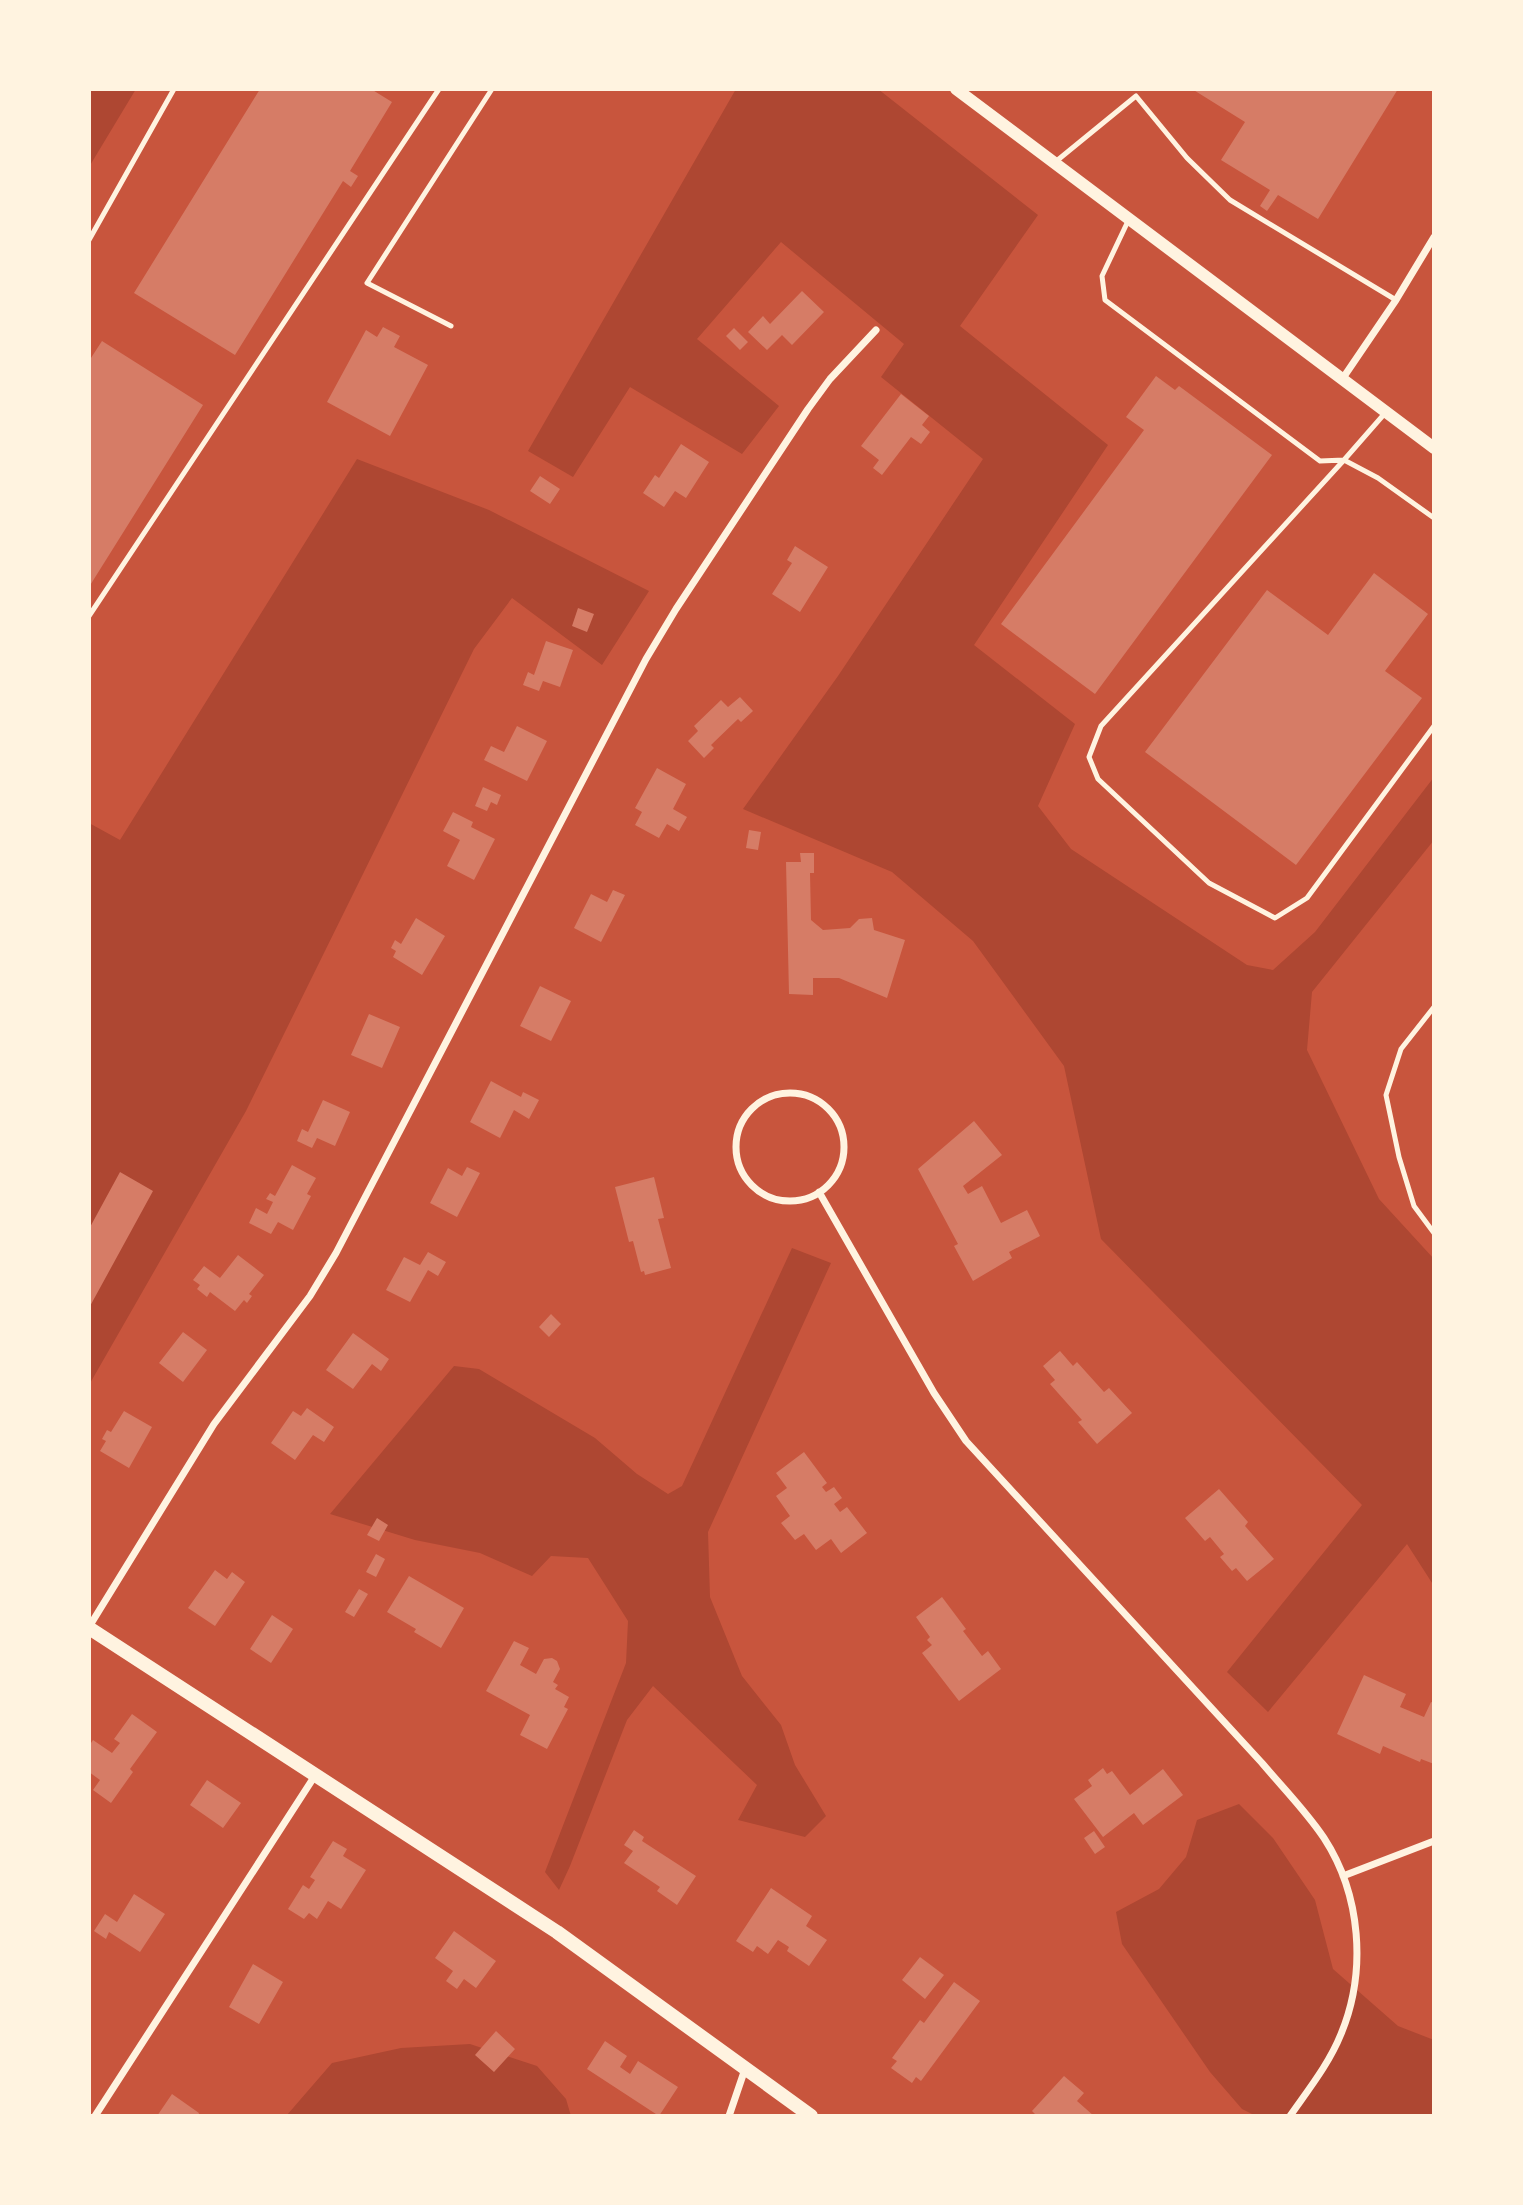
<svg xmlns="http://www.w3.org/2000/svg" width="1523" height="2205" font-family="Lato,sans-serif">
<rect width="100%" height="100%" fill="#c8553d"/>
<!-- green -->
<path fill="#ae4732" d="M 89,89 L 136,89 L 89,167 Z
M 736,89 L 878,89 L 1038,215 L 960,326 L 1108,445 L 974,645 L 1075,724 L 1038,806 L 1071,849 L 1247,965 L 1273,970 L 1315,932 L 1434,777 L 1434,840 L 1312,992 L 1307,1050 L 1379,1199 L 1434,1259 L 1434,1586 L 1407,1544 L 1268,1712 L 1227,1672 L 1362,1505 L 1101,1239 L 1064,1066 L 973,941 L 892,872 L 743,809 L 838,676 L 983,459 L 881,377 L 904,344 L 781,242 L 697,339 L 779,406 L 742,454 L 630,387 L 573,477 L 528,451 Z
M 357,459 L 489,510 L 649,591 L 602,665 L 512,598 L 474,649 L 246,1111 L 89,1385 L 89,823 L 120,840 Z
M 792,1248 L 831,1263 L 708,1532 L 710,1597 L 742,1676 L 781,1725 L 795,1765 L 826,1816 L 805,1837 L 738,1820 L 757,1785 L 653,1686 L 627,1720 L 570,1866 L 559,1890 L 545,1872 L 626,1663 L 628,1621 L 588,1558 L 551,1556 L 532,1576 L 480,1553 L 415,1540 L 330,1514 L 454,1366 L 479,1369 L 595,1438 L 637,1474 L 668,1494 L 682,1486 Z
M 1239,1804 L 1273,1838 L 1315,1900 L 1333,1969 L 1398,2026 L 1434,2040 L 1434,2116 L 1256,2116 L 1242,2109 L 1210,2072 L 1122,1944 L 1116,1912 L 1159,1889 L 1186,1857 L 1197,1820 Z
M 470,2044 L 537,2066 L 566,2099 L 571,2116 L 287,2115 L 332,2063 L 401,2048 Z"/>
<!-- building -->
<path fill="#d67c66" d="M 260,89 L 371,89 L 392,102 L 350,171 L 358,176 L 351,187 L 343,181 L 235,355 L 134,293 Z
M 1192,89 L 1398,89 L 1318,219 L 1278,195 L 1267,211 L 1260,206 L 1270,190 L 1221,160 L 1245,122 Z
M 802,291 L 824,312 L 792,345 L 782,335 L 767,350 L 748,332 L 763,316 L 770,324 Z
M 383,327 L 400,336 L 394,347 L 428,365 L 390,436 L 327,402 L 366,330 L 377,337 Z
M 734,328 L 748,342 L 740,350 L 726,336 Z
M 102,341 L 203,405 L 89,587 L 89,361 Z
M 1156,376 L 1175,390 L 1179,386 L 1272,455 L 1095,694 L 1001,624 L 1144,430 L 1126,417 Z
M 901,394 L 929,416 L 922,425 L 930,432 L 921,444 L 911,437 L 882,475 L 873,468 L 879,460 L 861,446 Z
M 681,444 L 709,462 L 686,498 L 675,491 L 664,507 L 643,493 L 655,475 L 659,478 Z
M 540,476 L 560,489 L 550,504 L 530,491 Z
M 795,546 L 828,567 L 800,612 L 772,594 L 792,563 L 787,560 Z
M 1374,573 L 1428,614 L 1385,671 L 1422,698 L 1296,865 L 1145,752 L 1267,590 L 1328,635 Z
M 578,608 L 594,614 L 587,632 L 572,626 Z
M 546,641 L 573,650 L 560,687 L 543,681 L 539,691 L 523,685 L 528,672 L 534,675 Z
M 740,697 L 753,711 L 741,722 L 738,719 L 711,745 L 714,748 L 704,758 L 688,741 L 698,731 L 694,726 L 721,700 L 728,707 Z
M 517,726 L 547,741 L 527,781 L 484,760 L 491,746 L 504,752 Z
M 657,768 L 686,784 L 673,809 L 687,817 L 679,831 L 667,824 L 659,838 L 635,825 L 642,812 L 635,808 Z
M 483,787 L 501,795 L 497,805 L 491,802 L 487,811 L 475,806 Z
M 453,812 L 473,822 L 471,827 L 495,839 L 474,880 L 447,866 L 460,840 L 443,831 Z
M 749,830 L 761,832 L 758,850 L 746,848 Z
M 800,853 L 814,853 L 814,873 L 810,873 L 811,920 L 823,930 L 850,928 L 859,919 L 872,918 L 874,930 L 905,940 L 887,998 L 839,978 L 813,978 L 813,995 L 789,994 L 786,862 L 801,862 Z
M 613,890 L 625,895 L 601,942 L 574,928 L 591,894 L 607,902 Z
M 416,918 L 445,936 L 422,975 L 393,957 L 396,951 L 391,948 L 395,940 L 401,944 Z
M 540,986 L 571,1001 L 551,1041 L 520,1026 Z
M 369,1014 L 400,1027 L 382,1068 L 351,1055 Z
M 491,1081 L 521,1097 L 523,1092 L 539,1100 L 529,1119 L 514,1110 L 500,1138 L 470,1122 Z
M 323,1100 L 350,1112 L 335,1146 L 317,1138 L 312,1148 L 297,1141 L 302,1129 L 308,1132 Z
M 974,1121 L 1002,1155 L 963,1186 L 968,1194 L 982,1186 L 1001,1223 L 1027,1210 L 1040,1236 L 1009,1252 L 1012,1258 L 973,1281 L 954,1246 L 958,1244 L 918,1169 Z
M 292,1165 L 316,1178 L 307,1194 L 311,1196 L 293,1230 L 278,1222 L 271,1234 L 249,1223 L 256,1208 L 267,1214 L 273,1202 L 266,1199 L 270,1193 L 275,1196 Z
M 467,1167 L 480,1173 L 457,1217 L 430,1203 L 448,1168 L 462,1176 Z
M 120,1172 L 153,1191 L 89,1308 L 89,1229 Z
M 654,1177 L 664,1218 L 658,1219 L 671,1268 L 645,1275 L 644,1271 L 641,1272 L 633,1241 L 629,1242 L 615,1187 Z
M 428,1252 L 446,1262 L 438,1276 L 428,1270 L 410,1302 L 386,1290 L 404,1257 L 420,1265 Z
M 238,1255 L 264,1275 L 249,1294 L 252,1296 L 247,1303 L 244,1300 L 235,1311 L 210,1292 L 207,1297 L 197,1289 L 200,1285 L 193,1280 L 204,1266 L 220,1278 Z
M 551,1314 L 561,1324 L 549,1337 L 539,1327 Z
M 183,1332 L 207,1350 L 183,1382 L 159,1363 Z
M 353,1333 L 389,1359 L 381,1371 L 372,1364 L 353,1389 L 326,1370 Z
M 1060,1351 L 1073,1366 L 1077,1362 L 1104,1392 L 1109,1388 L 1132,1413 L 1097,1444 L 1078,1422 L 1082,1420 L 1050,1384 L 1055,1380 L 1043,1366 Z
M 307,1408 L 334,1427 L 324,1442 L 313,1435 L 295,1460 L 271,1443 L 293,1411 L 301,1416 Z
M 124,1411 L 152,1427 L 129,1468 L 100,1451 L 106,1441 L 102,1439 L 107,1430 L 111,1432 Z
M 804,1452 L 827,1483 L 822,1487 L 826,1492 L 834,1487 L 842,1498 L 834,1504 L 840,1512 L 847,1507 L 867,1533 L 841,1553 L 831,1539 L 816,1550 L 804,1534 L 795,1540 L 781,1523 L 790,1516 L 776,1496 L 787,1488 L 776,1473 Z
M 1219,1489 L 1248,1522 L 1245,1526 L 1274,1559 L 1247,1581 L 1236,1568 L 1232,1571 L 1220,1557 L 1224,1554 L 1210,1537 L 1205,1541 L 1185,1518 Z
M 377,1518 L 388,1525 L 379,1541 L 367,1535 Z
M 376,1554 L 385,1559 L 376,1577 L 366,1572 Z
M 215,1570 L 227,1579 L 232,1572 L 245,1582 L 215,1626 L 188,1608 Z
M 409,1576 L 464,1608 L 441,1648 L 414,1632 L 416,1629 L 387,1612 Z
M 359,1589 L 368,1594 L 354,1617 L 345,1612 Z
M 942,1597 L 966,1629 L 963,1631 L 982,1656 L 988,1651 L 1001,1669 L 959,1701 L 922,1653 L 932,1645 L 927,1640 L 930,1637 L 916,1617 Z
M 272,1615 L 293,1629 L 271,1663 L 250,1649 Z
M 514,1641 L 529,1648 L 520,1665 L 536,1674 L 544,1659 L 552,1658 L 557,1661 L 560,1669 L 553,1682 L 558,1685 L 555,1689 L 569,1697 L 564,1707 L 568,1709 L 547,1749 L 520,1735 L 530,1715 L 486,1691 Z
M 1364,1675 L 1406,1694 L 1400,1707 L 1424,1717 L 1431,1702 L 1434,1703 L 1434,1764 L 1421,1759 L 1420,1762 L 1383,1746 L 1380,1754 L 1337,1734 Z
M 132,1714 L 157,1732 L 130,1769 L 133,1772 L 111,1803 L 93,1790 L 100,1780 L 89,1772 L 89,1746 L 93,1740 L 112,1753 L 120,1743 L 114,1739 Z
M 1103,1768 L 1107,1774 L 1112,1771 L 1130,1795 L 1163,1769 L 1183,1795 L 1143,1825 L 1134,1813 L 1103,1837 L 1074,1799 L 1092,1786 L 1088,1780 Z
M 207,1780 L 241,1803 L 223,1828 L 190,1805 Z
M 634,1830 L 644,1837 L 642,1841 L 696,1876 L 677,1905 L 657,1891 L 660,1887 L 624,1863 L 633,1851 L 624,1845 Z
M 1094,1831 L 1105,1847 L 1095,1854 L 1084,1838 Z
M 333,1841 L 347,1849 L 343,1856 L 366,1870 L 341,1909 L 328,1901 L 317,1919 L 309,1913 L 304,1919 L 288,1909 L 303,1885 L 309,1889 L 315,1880 L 310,1877 Z
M 771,1888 L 812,1916 L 806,1926 L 827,1940 L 809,1966 L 787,1951 L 789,1947 L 778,1940 L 768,1954 L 757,1946 L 753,1952 L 736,1941 Z
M 134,1894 L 165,1914 L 140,1952 L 109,1932 L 106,1939 L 94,1931 L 105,1914 L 117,1922 Z
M 454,1931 L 496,1961 L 476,1988 L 464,1979 L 457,1989 L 446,1981 L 453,1971 L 435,1958 Z
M 920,1957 L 944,1975 L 925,1999 L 902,1980 Z
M 253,1964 L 283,1982 L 259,2024 L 229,2007 Z
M 954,1982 L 980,2001 L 921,2081 L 916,2077 L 912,2083 L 891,2068 L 897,2061 L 892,2058 L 920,2020 L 924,2023 Z
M 496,2031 L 515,2049 L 494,2072 L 475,2055 Z
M 605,2041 L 627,2056 L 620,2067 L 630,2074 L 638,2061 L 678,2087 L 659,2116 L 587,2069 Z
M 1064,2076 L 1084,2093 L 1077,2101 L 1094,2116 L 1037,2116 L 1032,2111 Z
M 172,2094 L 199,2113 L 198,2116 L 157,2116 Z"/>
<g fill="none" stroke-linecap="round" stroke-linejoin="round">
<!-- service -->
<path stroke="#fff3e0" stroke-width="5" d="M 1054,163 L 1136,96 L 1187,158 L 1230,200 L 1396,300
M 1129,219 L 1102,276 L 1105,300 L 1320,461 L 1344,460 L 1386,412
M 89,240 L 174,89
M 451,326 L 367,283 L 492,89
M 1434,518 L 1378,478 L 1344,460 L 1101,726 L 1089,757 L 1098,779 L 1209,883 L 1275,918 L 1307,898 L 1434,726
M 89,616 L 439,89
M 1434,1007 L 1401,1049 L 1386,1095 L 1399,1157 L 1414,1206 L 1434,1233"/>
<!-- minor -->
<path stroke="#fff3e0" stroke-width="7" d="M 1343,378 L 1396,300 L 1434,237
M736 1147a54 54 0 1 1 108 0a54 54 0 1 1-108 0Z
M 819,1192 L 934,1393 L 966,1441 L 1262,1763 C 1283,1788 1306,1811 1324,1838 C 1361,1895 1367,1971 1341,2034 C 1329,2064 1308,2090 1290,2116
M 89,1627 L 214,1424 L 310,1296 L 336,1253 L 646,659 L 676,609 L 808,409 L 830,379 L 876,330
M 1343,1876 L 1434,1841
M 95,2116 L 316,1774
M 729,2116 L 745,2069"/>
<!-- tertiary -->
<path stroke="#fff3e0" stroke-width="12" d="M 956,89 L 1434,448"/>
<!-- secondary -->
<path stroke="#fff3e0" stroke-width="14" d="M 89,1628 L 557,1932 L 811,2116"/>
</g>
<!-- border -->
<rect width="1523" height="2205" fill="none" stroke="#fff3e0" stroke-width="182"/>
</svg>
